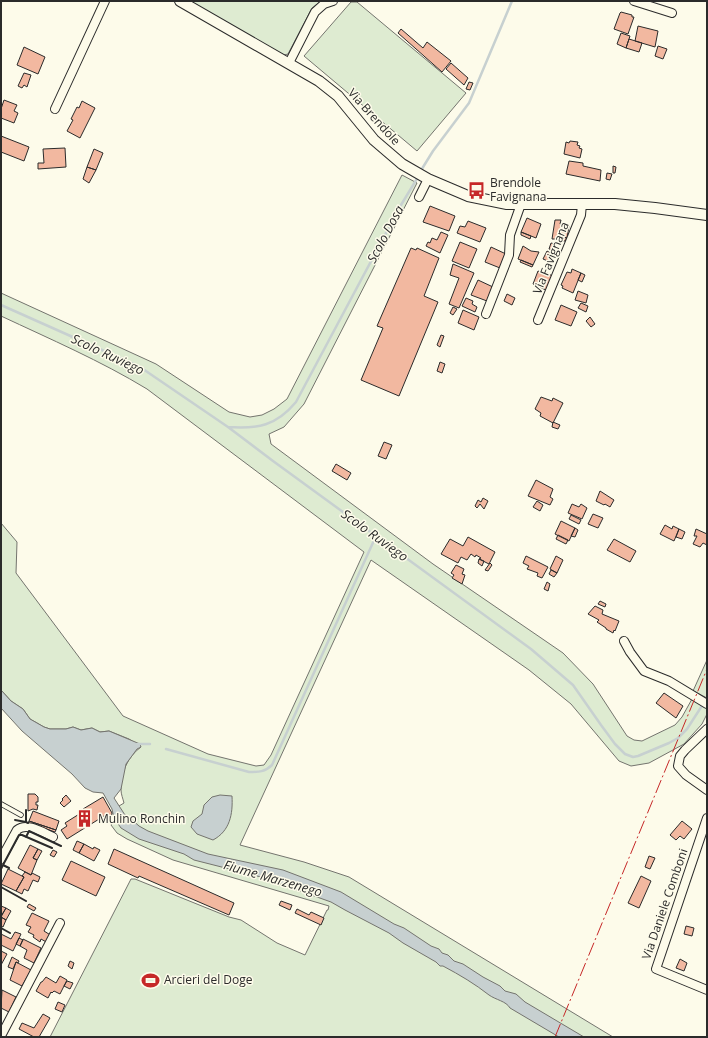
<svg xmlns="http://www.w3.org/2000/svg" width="708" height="1038" font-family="'Open Sans',sans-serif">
<rect width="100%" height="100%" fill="#fdfbea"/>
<!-- green -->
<path fill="#deebd1" stroke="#74746e" d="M 187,1 L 321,1 L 312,8 L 288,54 L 284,55 L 207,14 Z
M 351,2 L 357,2 L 466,93 L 417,151 L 304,56 Z
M 402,175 L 417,183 L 304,404 L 284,427 L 269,434 L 271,444 L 433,564 L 563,653 L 593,684 L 627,736 L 634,740 L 642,741 L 675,725 L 682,717 L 692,699 L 707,707 L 707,714 L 702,724 L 684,744 L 649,763 L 631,766 L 619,761 L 571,704 L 529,670 L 371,560 L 240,845 L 304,862 L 349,877 L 613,1037 L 50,1037 L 131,879 L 135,879 L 229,917 L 241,920 L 277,943 L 305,955 L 327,910 L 328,910 L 329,906 L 173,860 L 127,839 L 117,833 L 111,825 L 114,821 L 114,809 L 124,803 C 123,799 121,794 121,790 C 120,774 128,756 141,747 L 129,739 L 109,731 L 100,732 L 92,728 L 81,730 L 73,727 L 66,729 L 50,729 L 44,727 L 30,719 L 23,709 L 11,701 L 1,690 L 1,523 L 17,542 L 16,573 L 123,716 L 208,754 L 256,766 L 264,765 L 271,755 L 364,552 L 147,389 C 101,361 50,339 1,316 L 1,293 L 156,364 L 229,412 L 250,417 L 262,415 L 274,409 L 287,399 Z
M 707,660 L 707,698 L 693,691 Z"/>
<!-- water -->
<path fill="#c7d0d0" stroke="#74746e" d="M 1,690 L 11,701 L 23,709 L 30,719 L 44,727 L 50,729 L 66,729 L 73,727 L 81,730 L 92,728 L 100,732 L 109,731 L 140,744 L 141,747 L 137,749 L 126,764 L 121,789 L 114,798 L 125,815 L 129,817 L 139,826 L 148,831 L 208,854 L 283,870 L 341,892 L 394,924 L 404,928 L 431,946 L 439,949 L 442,953 L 448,955 L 454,961 L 463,964 L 483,977 L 500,986 L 505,991 L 516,994 L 525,1002 L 584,1037 L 559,1037 L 510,1008 C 506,1001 496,1000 489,995 C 475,984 460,975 443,966 L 440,966 L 436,962 L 403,943 L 389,933 L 345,910 L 331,902 L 261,877 L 194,860 L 184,854 L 139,839 L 121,828 L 114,818 L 112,809 L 103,793 L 93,792 L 85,788 L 72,774 L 22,731 L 1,708 Z
M 220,795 L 232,796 C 233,814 230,831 213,840 L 197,834 L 191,827 L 193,821 L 202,814 L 204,805 L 212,797 Z"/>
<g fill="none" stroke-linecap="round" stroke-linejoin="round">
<!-- stream -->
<path stroke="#c7d0d0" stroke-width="2.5" d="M 420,172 L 433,151 L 469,103 L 512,1
M 1,305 L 140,367 L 228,427 L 273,461 L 531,649 L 573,685 L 601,725 L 615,744 L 625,754 L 633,757 L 638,756 L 669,743 L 678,738 L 687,729 L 707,698
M 228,427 C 258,429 276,426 296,402 L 401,205 L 418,177
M 137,744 L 150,744
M 166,749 L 249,772 C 259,772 265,772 272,765 L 376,536"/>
</g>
<!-- building -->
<path fill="#f2b8a0" stroke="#2b2b2b" d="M 621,12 L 632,15 L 632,17 L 634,17 L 628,34 L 614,29 L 620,13 Z
M 638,26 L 658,31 L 655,47 L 635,41 Z
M 401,29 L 423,48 L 427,42 L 451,61 L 442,72 L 398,33 Z
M 621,33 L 630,36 L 626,48 L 617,44 Z
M 629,39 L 642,43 L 639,52 L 626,48 Z
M 658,46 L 667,49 L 663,59 L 655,56 Z
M 24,47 L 45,57 L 38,74 L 17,65 Z
M 451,63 L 468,78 L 464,85 L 446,69 Z
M 24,73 L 31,75 L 27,87 L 24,85 L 22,88 L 18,86 Z
M 469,82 L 473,83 L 470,90 L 466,89 Z
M 4,100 L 17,105 L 14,111 L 18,113 L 14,123 L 1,118 L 1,109 Z
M 82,101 L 95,108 L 80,138 L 67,131 L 73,120 L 71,119 L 77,107 L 79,108 Z
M 1,136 L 29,147 L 24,161 L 1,152 Z
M 570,141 L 578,142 L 577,145 L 580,146 L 579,148 L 582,149 L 580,158 L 564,154 L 566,142 L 569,143 Z
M 65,148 L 66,167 L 38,169 L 38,163 L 44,163 L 43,149 Z
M 94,149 L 103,153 L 96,170 L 87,167 Z
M 569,161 L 583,163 L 583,166 L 601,170 L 600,181 L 566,174 Z
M 613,166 L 616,167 L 615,173 L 613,173 Z
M 87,167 L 96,170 L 89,183 L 83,179 Z
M 607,173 L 612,174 L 610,180 L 606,179 Z
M 430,206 L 455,216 L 449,231 L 423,222 Z
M 527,218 L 541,224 L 536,238 L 521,232 Z
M 555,220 L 561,220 L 560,224 L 569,226 L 567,238 L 558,236 L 557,239 L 552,239 Z
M 468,221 L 486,228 L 480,242 L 457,233 L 460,226 L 465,227 Z
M 441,232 L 448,235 L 440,253 L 426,246 L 428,242 L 430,243 L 432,238 L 437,240 Z
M 521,232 L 531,236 L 530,239 L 521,235 Z
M 561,237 L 567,238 L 565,241 L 560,241 Z
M 460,242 L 477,249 L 469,268 L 452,261 Z
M 551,243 L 555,244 L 554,250 L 549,249 Z
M 523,246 L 531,251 L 539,252 L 533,265 L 518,259 Z
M 491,247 L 506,254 L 500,268 L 485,262 Z
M 411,248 L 416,250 L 417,248 L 439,258 L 424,296 L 438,302 L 399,396 L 361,380 L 383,328 L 377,326 Z
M 547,251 L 554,255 L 550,262 L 543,259 Z
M 521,260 L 533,265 L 532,267 L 520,262 Z
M 453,264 L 474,273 L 459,308 L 449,304 L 459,278 L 450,275 Z
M 572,269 L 581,273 L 573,293 L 562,288 L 563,286 L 561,285 L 567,272 L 571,273 Z
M 538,271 L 546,274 L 547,273 L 554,277 L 548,291 L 533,284 Z
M 581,273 L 585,275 L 582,282 L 578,280 Z
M 478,280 L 493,287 L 487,301 L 471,295 Z
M 578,291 L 588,295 L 586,303 L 575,300 Z
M 507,294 L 515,298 L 512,305 L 504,301 Z
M 466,298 L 473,301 L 472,304 L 477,307 L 475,312 L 462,306 Z
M 581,303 L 588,306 L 586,312 L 578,308 Z
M 561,305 L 577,312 L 571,326 L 555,320 Z
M 453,307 L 457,309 L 453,315 L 450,313 Z
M 463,310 L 479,317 L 474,330 L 458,323 Z
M 590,317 L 595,324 L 591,327 L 586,321 Z
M 441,335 L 444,336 L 440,347 L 437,345 Z
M 440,362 L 445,364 L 442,373 L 437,371 Z
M 541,397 L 552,401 L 553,398 L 563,403 L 553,423 L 540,416 L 541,413 L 535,409 Z
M 553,422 L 560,425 L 558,429 L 552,427 Z
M 384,442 L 392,445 L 386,459 L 378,456 Z
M 336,464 L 351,473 L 347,480 L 332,471 Z
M 536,480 L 553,489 L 550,497 L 553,499 L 550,505 L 528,496 Z
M 600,491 L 614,500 L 610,507 L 605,504 L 604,505 L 596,501 Z
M 483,498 L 488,501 L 484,509 L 480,504 L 477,508 L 475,506 L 478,500 L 481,502 Z
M 537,501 L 543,505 L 540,511 L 533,507 Z
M 572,504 L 579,507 L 581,504 L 587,508 L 582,519 L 568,513 Z
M 593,514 L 603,518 L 598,528 L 588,524 Z
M 571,515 L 581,520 L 579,524 L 569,519 Z
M 561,521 L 575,528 L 569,541 L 555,534 Z
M 665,525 L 672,529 L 673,526 L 679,529 L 674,541 L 660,534 Z
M 575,528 L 578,530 L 575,537 L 571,536 Z
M 679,529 L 685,532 L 682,539 L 676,537 Z
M 696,529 L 707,534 L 707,545 L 703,543 L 700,547 L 693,544 L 697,536 L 694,536 Z
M 558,535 L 568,540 L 566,544 L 556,539 Z
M 468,537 L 495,552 L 489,564 L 479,559 L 481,558 L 476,555 L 475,557 L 471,554 L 467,560 L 461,557 L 458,563 L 441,554 L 450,539 L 463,546 Z
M 614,539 L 636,551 L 630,562 L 607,550 Z
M 526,556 L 548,567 L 542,578 L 537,576 L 538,573 L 527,569 L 529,566 L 523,563 Z
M 556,556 L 563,560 L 557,573 L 550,569 Z
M 479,559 L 484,561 L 482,566 L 478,563 Z
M 490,563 L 492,565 L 488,571 L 485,570 Z
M 456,565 L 464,569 L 462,574 L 465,575 L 462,584 L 452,578 L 454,575 L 451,573 Z
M 551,570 L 557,573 L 554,577 L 549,574 Z
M 547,582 L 550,584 L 548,591 L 544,589 Z
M 600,601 L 606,604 L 605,607 L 598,604 Z
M 595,606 L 603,610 L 602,614 L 619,621 L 615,631 L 614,630 L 613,633 L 606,629 L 606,628 L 597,622 L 599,620 L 588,614 Z
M 664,693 L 683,706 L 676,718 L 656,703 Z
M 28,794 L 35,794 L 38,797 L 38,802 L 36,802 L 36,805 L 38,805 L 37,810 L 33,809 L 28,811 Z
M 66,795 L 71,801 L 64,807 L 60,803 L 63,800 L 62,799 Z
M 103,797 L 112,813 L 111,818 L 107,820 L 104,816 L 67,839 L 61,830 L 67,826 L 65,823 L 84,811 L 83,809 Z
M 33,811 L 59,821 L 56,830 L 29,821 Z
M 29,821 L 56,830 L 55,832 L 28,823 Z
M 682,821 L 692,829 L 684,839 L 680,836 L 676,840 L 670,835 Z
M 77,841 L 84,844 L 79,853 L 73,850 Z
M 84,844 L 93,849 L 94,847 L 100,850 L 94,861 L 79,853 Z
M 30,845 L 38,849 L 33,858 L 37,860 L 31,875 L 18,868 Z
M 38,849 L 42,851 L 37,860 L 33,858 Z
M 114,849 L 234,903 L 229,915 L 139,876 L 138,878 L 108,864 Z
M 53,850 L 57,852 L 54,857 L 50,855 Z
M 649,856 L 655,858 L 650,869 L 645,867 Z
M 71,861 L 105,877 L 96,896 L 62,880 Z
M 8,869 L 24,877 L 16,891 L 1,884 Z
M 25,872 L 31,875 L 32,873 L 40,877 L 38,882 L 33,880 L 28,891 L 24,889 L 22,894 L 16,891 L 24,877 L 22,876 Z
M 641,876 L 651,881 L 639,908 L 628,903 Z
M 281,901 L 292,905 L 290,910 L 279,905 Z
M 29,904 L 36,908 L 34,911 L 27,907 Z
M 1,906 L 6,908 L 1,916 Z
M 6,908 L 11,911 L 6,920 L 1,917 Z
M 297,909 L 309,915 L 311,912 L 324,918 L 321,925 L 295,913 Z
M 32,913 L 49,921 L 44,931 L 52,936 L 48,943 L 41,939 L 40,942 L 33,937 L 34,935 L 28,932 L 31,927 L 26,925 Z
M 1,917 L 6,920 L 3,927 L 1,926 Z
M 686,926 L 694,928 L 692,936 L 684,934 Z
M 15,932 L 21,934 L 13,951 L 1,945 L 1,934 L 11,939 Z
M 19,938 L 23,940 L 20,946 L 16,944 Z
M 23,939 L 41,948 L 34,963 L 24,958 L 27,950 L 20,946 Z
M 1,951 L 7,954 L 1,965 Z
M 12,957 L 19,961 L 18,963 L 16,962 L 13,969 L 8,967 Z
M 680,959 L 687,963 L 684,971 L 676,968 Z
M 70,961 L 74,963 L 72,969 L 68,966 Z
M 16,962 L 31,970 L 22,986 L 10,980 Z
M 60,976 L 67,980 L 60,994 L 54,991 L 52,993 L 51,992 L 48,998 L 36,991 L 41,982 L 42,982 L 46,977 L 56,983 Z
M 67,981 L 73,983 L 70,989 L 64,986 Z
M 2,990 L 16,997 L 9,1012 L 1,1008 Z
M 58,1002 L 65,1005 L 62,1012 L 55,1009 Z
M 43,1014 L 50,1018 L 39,1037 L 34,1037 L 19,1029 L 22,1023 L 34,1028 Z"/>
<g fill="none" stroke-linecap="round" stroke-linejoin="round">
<defs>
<path id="service" d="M 1,804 L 21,815"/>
<path id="minor" d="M 634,1 L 672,13
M 289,63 L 315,12 L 324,4 L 333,1
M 55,109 L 105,1
M 419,197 L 428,179
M 486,314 L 509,255 L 510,235 L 521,204
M 538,320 L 581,215 L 582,204
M 624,641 L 630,652 L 644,671 L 669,681 L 707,704
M 707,729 L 685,750 L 680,756 L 678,766 L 686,775 L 707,790
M 707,818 L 656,969 L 707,990
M 1,859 L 17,830 C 27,822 42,832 53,837
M 1,1036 L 60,923"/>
<path id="tertiary" d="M 180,1 L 319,81 L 338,96 L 374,140 L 402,164 L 428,179 L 468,196 L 507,204 L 615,204 L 655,208 L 707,215"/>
</defs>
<!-- service casing -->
<use href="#service" stroke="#2b2b2b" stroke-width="5.5"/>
<!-- minor casing -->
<use href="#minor" stroke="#2b2b2b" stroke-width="10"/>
<!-- tertiary casing -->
<use href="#tertiary" stroke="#2b2b2b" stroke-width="12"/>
<!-- service -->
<use href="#service" stroke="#fdfbea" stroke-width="4"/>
<!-- minor -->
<use href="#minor" stroke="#fdfbea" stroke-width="8"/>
<!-- tertiary -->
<use href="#tertiary" stroke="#fdfbea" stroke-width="10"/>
<!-- wall -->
<path stroke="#2b2b2b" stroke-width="2" d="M 26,810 L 26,822 L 28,823
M 15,820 L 26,822
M 26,837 L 29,831 L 61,846
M 3,865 L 19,835 L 22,835 L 52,848
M 1,869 L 3,865 L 9,868
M 1,887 L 26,901
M 1,928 L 10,933"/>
<!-- power -->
<path stroke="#c62828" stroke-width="1" stroke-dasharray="14 3 2 3" stroke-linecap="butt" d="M 555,1037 L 707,669"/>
</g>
<!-- icons -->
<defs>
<symbol id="bus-bare" viewBox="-9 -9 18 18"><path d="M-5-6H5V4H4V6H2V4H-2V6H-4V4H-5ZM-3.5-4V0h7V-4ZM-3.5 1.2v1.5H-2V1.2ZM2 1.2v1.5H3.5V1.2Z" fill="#c62828" stroke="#fdfbea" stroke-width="2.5" paint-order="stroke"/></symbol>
<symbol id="building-bare" viewBox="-9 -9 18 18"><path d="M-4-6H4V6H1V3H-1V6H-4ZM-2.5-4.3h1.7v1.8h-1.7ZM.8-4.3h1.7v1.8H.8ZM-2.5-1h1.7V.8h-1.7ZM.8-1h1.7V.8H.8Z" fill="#c62828" stroke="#fdfbea" stroke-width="2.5" paint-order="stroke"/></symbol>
<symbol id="stadium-bare" viewBox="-9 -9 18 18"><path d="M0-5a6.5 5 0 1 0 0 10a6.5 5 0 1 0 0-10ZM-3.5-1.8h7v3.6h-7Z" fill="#c62828" stroke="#fdfbea" stroke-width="2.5" paint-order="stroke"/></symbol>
</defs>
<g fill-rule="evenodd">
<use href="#bus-bare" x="464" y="178" width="25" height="25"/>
<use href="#building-bare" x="72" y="806" width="25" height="25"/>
<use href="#stadium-bare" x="138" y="968" width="25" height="25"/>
</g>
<g text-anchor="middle" stroke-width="3" stroke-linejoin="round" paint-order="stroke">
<!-- street labels -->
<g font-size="12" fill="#2b2b2b" stroke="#fdfbea">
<text transform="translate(374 117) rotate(48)" y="4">Via Brendole</text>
<text transform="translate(551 258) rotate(-68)" y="4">Via Favignana</text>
<text transform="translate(665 904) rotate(-71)" y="4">Via Daniele Comboni</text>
</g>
<!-- poi labels -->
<g font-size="12" fill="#2b2b2b" stroke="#fdfbea" text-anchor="start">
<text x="490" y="187">Brendole<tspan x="490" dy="14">Favignana</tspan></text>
<text x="98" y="823">Mulino Ronchin</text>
<text x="164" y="984">Arcieri del Doge</text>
</g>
<!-- water labels -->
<g font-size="13" font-style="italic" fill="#2b2b2b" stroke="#fdfbea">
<text transform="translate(385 234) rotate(-62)" y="5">Scolo Dosa</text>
<text transform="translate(108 354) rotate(25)" y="5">Scolo Ruviego</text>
<text transform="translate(375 535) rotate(36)" y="5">Scolo Ruviego</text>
<text transform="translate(273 878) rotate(16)" y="5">Fiume Marzenego</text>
</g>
</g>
<!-- border -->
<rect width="708" height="1038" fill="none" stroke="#2b2b2b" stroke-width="4"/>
</svg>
